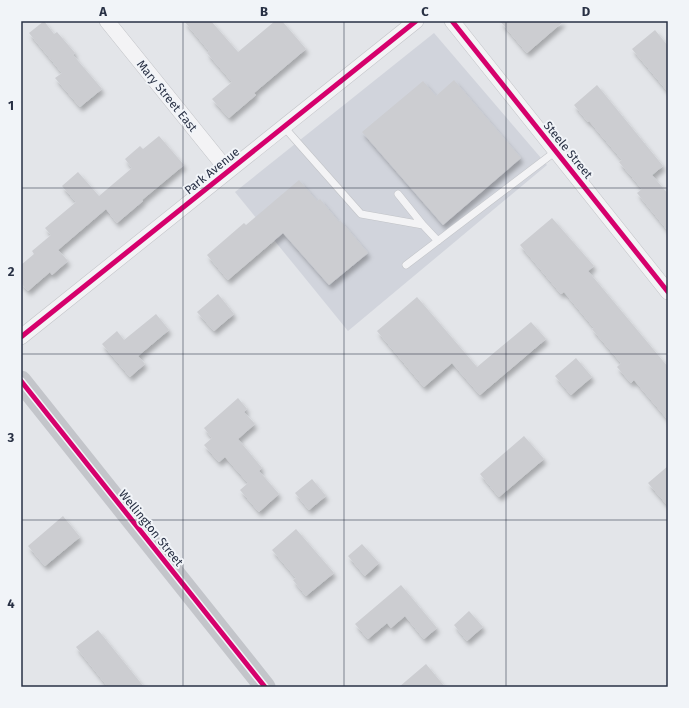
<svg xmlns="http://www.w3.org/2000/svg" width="689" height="708" font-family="'Fira Sans',sans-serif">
<defs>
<filter id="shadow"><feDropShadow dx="2.5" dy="4.5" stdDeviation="2" flood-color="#0004"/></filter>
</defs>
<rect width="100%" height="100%" fill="#e3e5e9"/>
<!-- built -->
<path fill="#d1d4dc" d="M 434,33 L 547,165 L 348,331 L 235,192 Z"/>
<!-- building -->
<path fill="#cccdd1" filter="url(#shadow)" d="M 44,21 L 54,34 L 57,32 L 75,53 L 73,55 L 102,89 L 80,107 L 55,78 L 62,73 L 29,33 Z
M 184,21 L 211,21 L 238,52 L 275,21 L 282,21 L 306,49 L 254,93 L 256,95 L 229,118 L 212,99 L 232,82 L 207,53 L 209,51 Z
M 500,21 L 564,21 L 527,53 Z
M 655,30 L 668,46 L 668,92 L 632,49 Z
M 454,80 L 521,158 L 443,225 L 362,132 L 423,81 L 436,96 Z
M 597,85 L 663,166 L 652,175 L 668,194 L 668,231 L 637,193 L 642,189 L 619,162 L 622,160 L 589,121 L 588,122 L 574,105 Z
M 159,136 L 184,165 L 142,200 L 143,201 L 117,223 L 106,209 L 58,250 L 68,261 L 52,275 L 50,272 L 28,291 L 21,283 L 21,265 L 34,254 L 32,251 L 51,235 L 45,228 L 76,202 L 62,186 L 78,172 L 99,196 L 132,168 L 125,159 L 140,146 L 143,149 Z
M 299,180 L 317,201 L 320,199 L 339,222 L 340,220 L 368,253 L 329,285 L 283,233 L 228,280 L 207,255 L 244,223 L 246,225 Z
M 552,218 L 594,266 L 588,271 L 668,367 L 668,420 L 634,380 L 631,383 L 617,367 L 621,363 L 592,329 L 594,328 L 564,292 L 561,294 L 520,245 Z
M 218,294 L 234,314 L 214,331 L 197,312 Z
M 417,297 L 477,367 L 531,322 L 546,339 L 480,395 L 452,363 L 424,387 L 377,331 Z
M 156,314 L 169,330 L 138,356 L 145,364 L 130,377 L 102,344 L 117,331 L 124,340 Z
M 576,358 L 592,377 L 571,395 L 555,376 Z
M 238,398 L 247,409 L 244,412 L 255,424 L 238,439 L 262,468 L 259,471 L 279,494 L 259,512 L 240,490 L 248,483 L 225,457 L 219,462 L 204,445 L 212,438 L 204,428 Z
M 524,436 L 544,459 L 499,497 L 480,474 Z
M 668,466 L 668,506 L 648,483 Z
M 312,479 L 326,496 L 309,510 L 295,493 Z
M 63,516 L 80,537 L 45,566 L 28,546 Z
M 296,529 L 334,573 L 306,596 L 293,580 L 296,578 L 272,550 Z
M 362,544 L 379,563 L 365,576 L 348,556 Z
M 401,585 L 437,628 L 424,639 L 405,616 L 391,628 L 387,623 L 368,639 L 355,624 Z
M 469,611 L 483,627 L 467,641 L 454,625 Z
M 98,630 L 144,687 L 108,687 L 76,647 Z
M 426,664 L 445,687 L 399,687 Z"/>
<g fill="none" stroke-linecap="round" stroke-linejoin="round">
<defs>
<path id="lane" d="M 284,127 L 361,214 L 423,225 L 438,241
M 398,194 L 423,225
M 406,265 L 556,151"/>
<path id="street" d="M 107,21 L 228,171
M 452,21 L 668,292
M 21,337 L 416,21"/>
</defs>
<!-- lane casing -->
<use href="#lane" stroke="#c1c3c7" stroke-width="8"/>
<!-- street casing -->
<use href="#street" stroke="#c1c3c7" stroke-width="16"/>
<!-- lane -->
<use href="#lane" stroke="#f3f3f5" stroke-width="7"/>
<!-- street -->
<use href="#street" stroke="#f3f3f5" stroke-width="15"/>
<!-- secondary -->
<path stroke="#c3c5ca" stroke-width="21" d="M 21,381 L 265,687"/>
<defs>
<path id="cycleway" d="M 452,21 L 668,292
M 21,337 L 416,21
M 21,381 L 265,687"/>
</defs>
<!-- cycleway casing -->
<use href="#cycleway" stroke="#f1f4f8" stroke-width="8"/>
<!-- cycleway -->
<use href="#cycleway" stroke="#d6006c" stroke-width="5"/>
</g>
<!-- grid -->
<path fill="none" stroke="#283044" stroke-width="1" stroke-opacity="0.55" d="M 183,21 L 183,687M 344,21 L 344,687M 506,21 L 506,687M 21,188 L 668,188M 21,354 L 668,354M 21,520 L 668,520"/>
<g text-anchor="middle" stroke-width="4" stroke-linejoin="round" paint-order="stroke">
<!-- street labels -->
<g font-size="12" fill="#283044" stroke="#f1f4f8">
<text transform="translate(167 96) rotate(51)" y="4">Mary Street East</text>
<text transform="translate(568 150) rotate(51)" y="4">Steele Street</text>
<text transform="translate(212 171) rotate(-39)" y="4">Park Avenue</text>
<text transform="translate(151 528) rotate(51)" y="4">Wellington Street</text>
</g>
</g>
<!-- border -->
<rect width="689" height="708" fill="none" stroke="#f1f4f8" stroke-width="44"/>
<rect x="22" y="22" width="645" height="664" fill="none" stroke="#283044" stroke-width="1.5"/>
<g font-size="13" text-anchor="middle" font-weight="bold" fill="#283044">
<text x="103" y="16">A</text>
<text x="264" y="16">B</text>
<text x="425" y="16">C</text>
<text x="586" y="16">D</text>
<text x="11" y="110">1</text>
<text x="11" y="276">2</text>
<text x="11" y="442">3</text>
<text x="11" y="608">4</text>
</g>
</svg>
